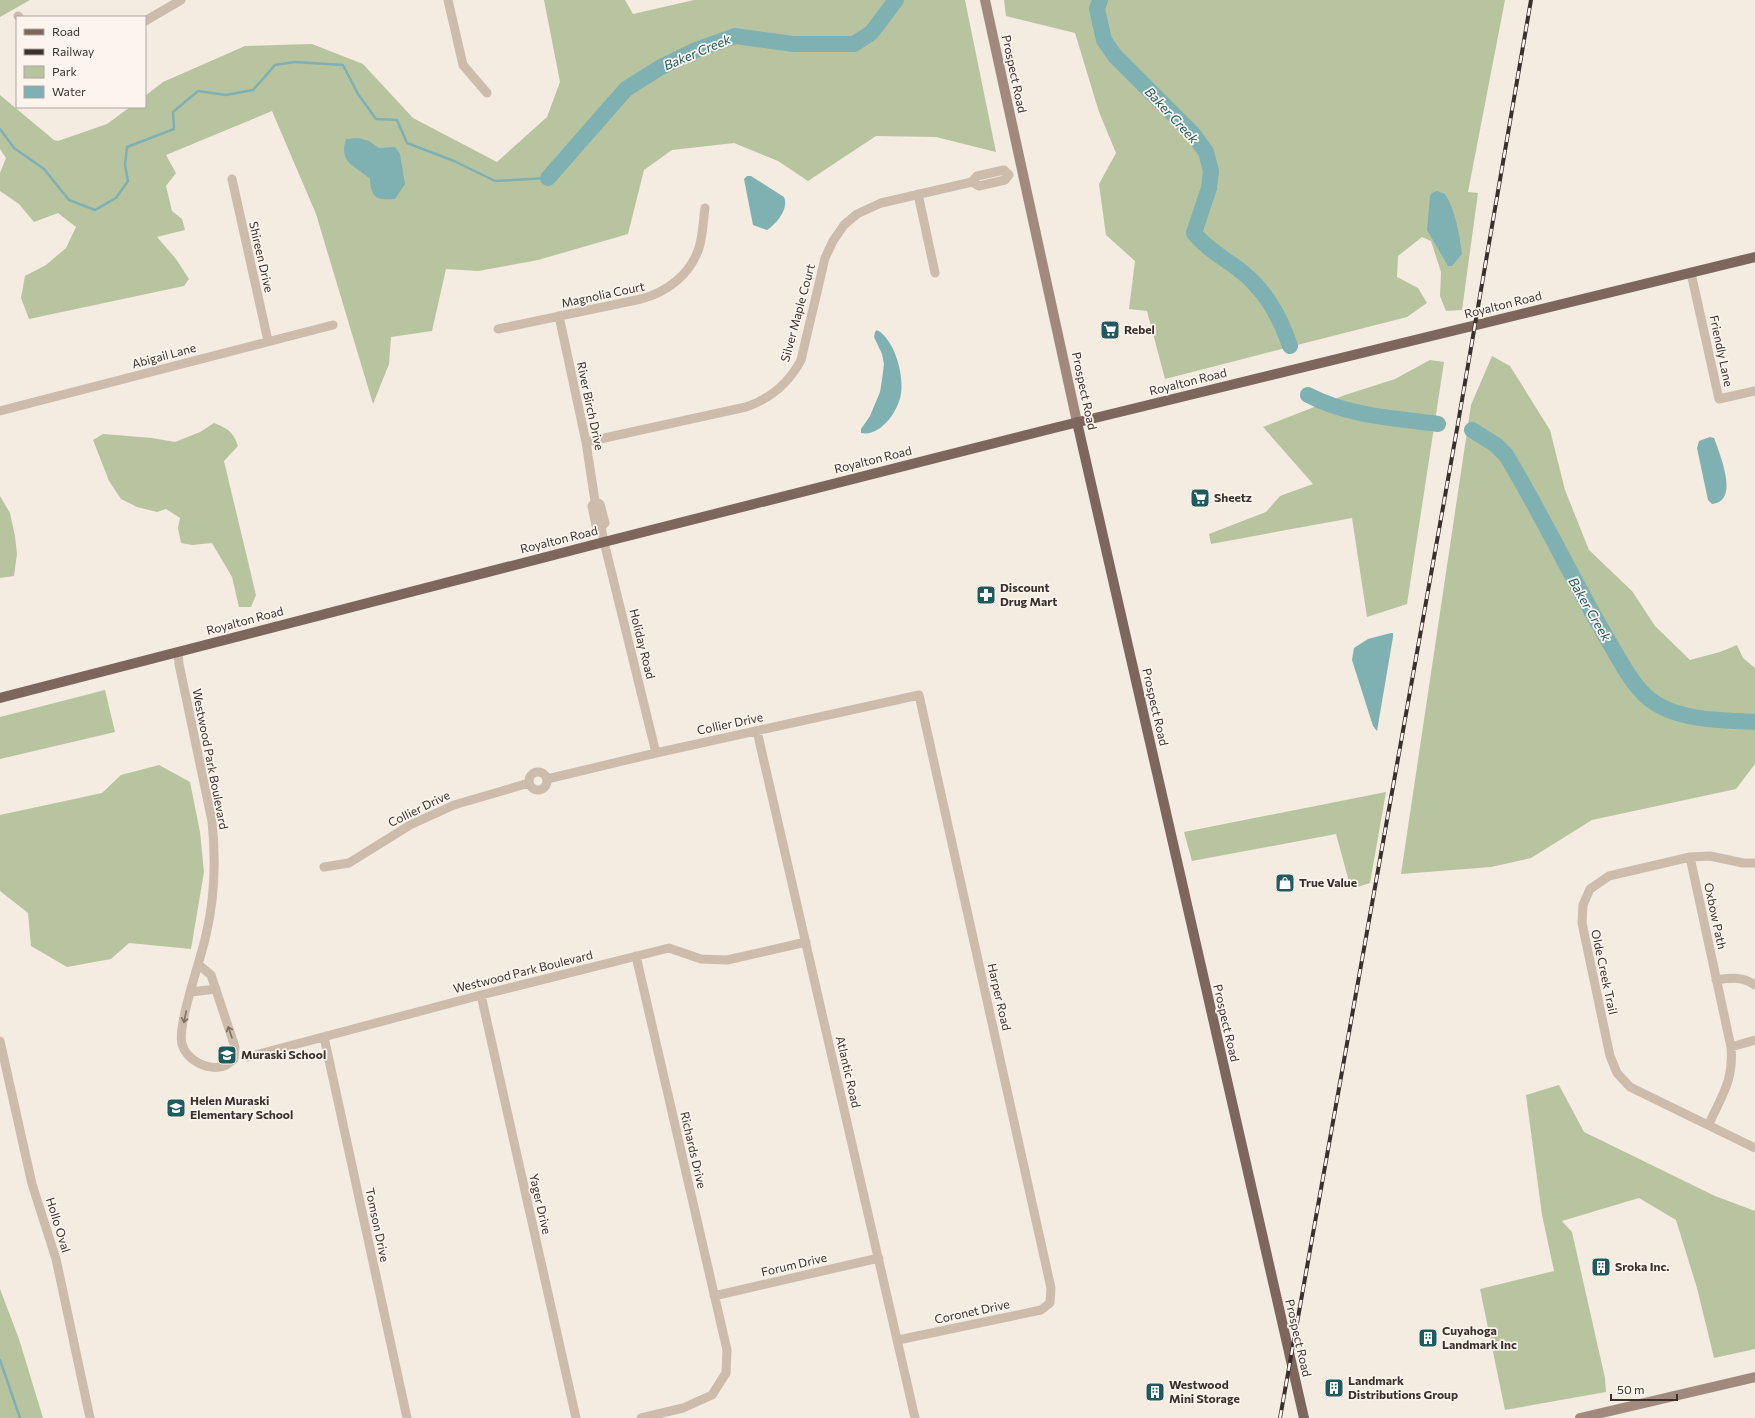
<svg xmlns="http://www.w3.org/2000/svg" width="1755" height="1418" font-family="Commissioner,sans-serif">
<rect width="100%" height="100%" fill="#f4ebe1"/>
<!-- green -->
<path fill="#b8c4a0" d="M 0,0 L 30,0 L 0,17 Z
M 544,0 L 625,0 L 633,14 L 694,0 L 965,0 L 996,152 L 936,137 L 876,136 L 808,181 L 778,161 L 734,143 L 672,150 L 644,170 L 628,234 L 538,260 L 478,271 L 446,269 L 432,331 L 391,337 L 389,364 L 373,404 L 316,214 L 272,111 L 166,155 L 176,173 L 166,186 L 172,211 L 182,219 L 185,230 L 157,237 L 176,259 L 189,279 L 184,286 L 29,319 L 21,298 L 25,276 L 46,265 L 66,248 L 76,227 L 58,213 L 34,222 L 19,204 L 0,191 L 0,173 L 6,158 L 0,149 L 0,95 L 54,140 L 58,141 L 107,124 L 130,107 L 145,107 L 145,96 L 163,82 L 245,46 L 312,44 L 363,64 L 413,118 L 497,162 L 547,117 L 560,82 Z
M 1004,0 L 1505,0 L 1468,192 L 1478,193 L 1462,310 L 1446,311 L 1440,296 L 1441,272 L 1431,241 L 1422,237 L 1398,256 L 1397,277 L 1418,288 L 1427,303 L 1407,317 L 1165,379 L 1147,311 L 1129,309 L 1135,261 L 1106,235 L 1099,184 L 1116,153 L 1099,112 L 1075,33 L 1006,16 Z
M 1492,356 L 1510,366 L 1550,430 L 1565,490 L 1589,550 L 1632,591 L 1655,626 L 1690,660 L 1720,652 L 1737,645 L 1743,658 L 1755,668 L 1755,764 L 1736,789 L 1592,820 L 1531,858 L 1491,867 L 1401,874 L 1471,405 Z
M 1430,360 L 1444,362 L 1407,604 L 1367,617 L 1352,518 L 1211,544 L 1209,534 L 1266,512 L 1280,496 L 1313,484 L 1263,427 L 1345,395 L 1395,379 Z
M 214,423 C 228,429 233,431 238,446 L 224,461 L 256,595 L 251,607 L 239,607 L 232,577 L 212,543 L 192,545 L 181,543 L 178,528 L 180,518 L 166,509 L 157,512 L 137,507 L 121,499 L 109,481 L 93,440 L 103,434 L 152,438 L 175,442 L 200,432 Z
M 0,496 L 10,513 L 15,536 L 17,554 L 14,576 L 0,578 Z
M 105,690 L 115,732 L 0,759 L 0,717 Z
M 159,765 L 190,782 L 200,832 L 204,872 L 191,949 L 129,943 L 111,959 L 67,967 L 31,946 L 28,913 L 0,891 L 0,815 L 102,793 L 121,775 Z
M 1386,792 L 1370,883 L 1351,889 L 1336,834 L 1192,861 L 1184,832 Z
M 1559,1085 L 1584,1132 L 1715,1196 L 1755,1211 L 1755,1349 L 1714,1358 L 1697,1288 L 1676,1220 L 1639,1198 L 1562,1221 L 1572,1232 L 1605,1378 L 1606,1392 L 1505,1410 L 1480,1289 L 1554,1271 L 1542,1215 L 1526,1095 Z
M 0,1289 L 19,1339 L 43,1418 L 0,1418 Z"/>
<!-- water -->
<path fill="#7fb0b2" d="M 358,138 L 369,141 L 379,148 L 395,147 L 400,154 L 405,184 L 395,199 C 377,200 371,199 370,179 C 357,166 338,164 346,139 Z
M 747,176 L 751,176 L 784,197 C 789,209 777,223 767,230 L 753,225 L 744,179 Z
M 1437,191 L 1445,194 C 1456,211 1459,234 1462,254 L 1452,266 L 1448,266 L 1427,230 L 1430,196 L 1432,193 Z
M 877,330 C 895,340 904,375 901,394 C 898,412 880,437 861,433 L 861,429 L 870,416 L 880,392 L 882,380 L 884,364 L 882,354 L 874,337 L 875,332 Z
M 1710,437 L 1714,438 C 1720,455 1740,501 1712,504 L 1708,500 L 1697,448 L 1699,441 Z
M 1391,633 L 1393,633 L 1393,637 L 1377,731 L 1373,726 L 1352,660 L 1354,648 L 1368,639 Z"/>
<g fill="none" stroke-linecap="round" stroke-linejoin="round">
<!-- stream -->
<path stroke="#7fb0b2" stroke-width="2.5" d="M 0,129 L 14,148 L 44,169 L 69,200 L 95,210 L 116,198 L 128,181 L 125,165 L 127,147 L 174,129 L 173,112 L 198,91 L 226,95 L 253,90 L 275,65 L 295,62 L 343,65 L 358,94 L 376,119 L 397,120 L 407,143 L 454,161 L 495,181 L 548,178
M 0,1360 L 20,1418"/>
<!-- river -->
<path stroke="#7fb0b2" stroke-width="16" d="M 1100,0 L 1097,9 L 1104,40 L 1115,56 L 1193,134 L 1206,152 L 1211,171 L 1209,188 L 1194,233 C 1206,248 1222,257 1237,268 C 1264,288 1279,314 1290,346
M 548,178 L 626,89 L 661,67 L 696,50 L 735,36 L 793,44 L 854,44 L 871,33 L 896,0
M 1308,395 C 1348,416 1394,418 1438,424
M 1472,430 L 1496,445 L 1506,455 C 1543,516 1573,581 1609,642 C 1620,660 1631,683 1647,697 C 1674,721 1721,720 1755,722"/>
<!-- street -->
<path stroke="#cdbbac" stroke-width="9" d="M 448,0 L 463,65 L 487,93
M 18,16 L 19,17
M 145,21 L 181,0
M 1004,170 L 1009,175 L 1005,180 L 979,186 L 972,182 L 977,176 Z
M 232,179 L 268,341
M 918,194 L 935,273
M 1691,273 L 1719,399 L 1755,391
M 559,316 L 586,442 L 595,501
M 498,329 L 641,299 C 667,292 690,275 699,248 C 703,235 703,221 705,208
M 0,411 L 333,325
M 586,442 L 746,407 C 772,398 789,383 801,360 L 825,258 L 833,241 L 844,225 L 857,214 L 881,203 L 972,182
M 601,527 L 596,525 L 592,506 L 595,501 L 600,504 L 605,523 L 601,527 L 604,542 L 656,753
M 178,652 L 179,664 L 212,821 C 216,859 215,897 206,935 C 201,959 177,1025 182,1044 C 187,1061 208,1071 224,1066 C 227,1065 231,1061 234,1059 L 235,1047 L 211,975 L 199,965
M 757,731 L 915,1418
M529 781a9 9 0 1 1 18 0a9 9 0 1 1-18 0Z
M 547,779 L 656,753 L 919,695 L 1051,1288 L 1050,1303 L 1041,1310 L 898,1340
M 1690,857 L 1731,1047 C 1734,1080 1722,1095 1709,1124
M 1755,863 L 1743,863 L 1710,856 L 1690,857 L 1609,876 L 1590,889 L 1583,905 L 1582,923 L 1610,1056 L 1617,1073 L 1630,1087 L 1755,1148
M 324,867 L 349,863 L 410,825 L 454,805 L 529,783
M 636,956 L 727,1350 L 726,1373 L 712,1395 L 683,1408 L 641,1418
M 1716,980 C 1731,978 1742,976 1755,985
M 191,992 L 216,989
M 481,995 L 576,1418
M 324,1037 L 407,1418
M 0,1041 L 32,1184 L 56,1259 L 90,1418
M 1731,1047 L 1755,1040
M 248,1057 L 481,995 L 669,948 L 701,959 L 727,960 L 806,942
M 714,1296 L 879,1258"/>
<!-- secondary -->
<path stroke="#a18a7d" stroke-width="10" d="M 985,0 L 1077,422
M 1580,1418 L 1755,1377"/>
<!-- primary -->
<path stroke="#7d675c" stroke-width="10" d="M 1077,422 L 1304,1418
M 0,698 L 604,542 L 1054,428 L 1755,257"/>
<defs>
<path id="rail" d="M 1280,1418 L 1457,429 L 1531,0"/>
</defs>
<!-- rail casing -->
<use href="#rail" stroke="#3b302b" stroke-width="4"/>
<!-- rail -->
<use href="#rail" stroke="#fbf5ee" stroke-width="2.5" stroke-dasharray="8" stroke-linecap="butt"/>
</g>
<!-- one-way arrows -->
<defs><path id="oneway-shaft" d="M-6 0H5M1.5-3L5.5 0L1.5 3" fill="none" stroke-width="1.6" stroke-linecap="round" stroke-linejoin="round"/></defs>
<g stroke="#7d6f65">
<use href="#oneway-shaft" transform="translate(185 1017) rotate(102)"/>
<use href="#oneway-shaft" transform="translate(230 1032) rotate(-109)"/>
</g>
<!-- icons -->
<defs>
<symbol id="supermarket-square" viewBox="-11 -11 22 22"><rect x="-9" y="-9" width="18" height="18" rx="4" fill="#1f5a5e" stroke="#fbf5ee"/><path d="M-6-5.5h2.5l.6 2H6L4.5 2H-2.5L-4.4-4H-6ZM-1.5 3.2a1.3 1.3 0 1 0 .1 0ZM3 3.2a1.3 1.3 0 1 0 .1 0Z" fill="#fff"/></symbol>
<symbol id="pharmacy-square" viewBox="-11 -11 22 22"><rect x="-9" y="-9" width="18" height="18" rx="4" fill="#1f5a5e" stroke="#fbf5ee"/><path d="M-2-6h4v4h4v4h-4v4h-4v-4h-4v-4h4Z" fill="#fff"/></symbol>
<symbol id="shop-square" viewBox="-11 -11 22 22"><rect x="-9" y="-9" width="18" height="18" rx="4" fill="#1f5a5e" stroke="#fbf5ee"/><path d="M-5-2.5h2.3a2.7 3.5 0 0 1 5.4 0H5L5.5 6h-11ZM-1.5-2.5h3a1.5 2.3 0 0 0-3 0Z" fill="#fff"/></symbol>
<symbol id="school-square" viewBox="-11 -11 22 22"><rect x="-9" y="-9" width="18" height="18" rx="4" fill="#1f5a5e" stroke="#fbf5ee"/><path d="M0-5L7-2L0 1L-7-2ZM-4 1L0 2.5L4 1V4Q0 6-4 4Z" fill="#fff"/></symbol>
<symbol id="building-square" viewBox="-11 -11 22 22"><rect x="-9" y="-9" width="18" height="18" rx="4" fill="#1f5a5e" stroke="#fbf5ee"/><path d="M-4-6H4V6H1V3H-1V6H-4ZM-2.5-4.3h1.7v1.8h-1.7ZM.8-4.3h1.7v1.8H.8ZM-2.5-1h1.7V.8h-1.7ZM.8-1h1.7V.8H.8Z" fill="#fff"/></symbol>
</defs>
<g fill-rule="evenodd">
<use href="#supermarket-square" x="1099" y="319" width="22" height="22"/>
<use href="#supermarket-square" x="1189" y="487" width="22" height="22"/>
<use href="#pharmacy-square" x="975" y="584" width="22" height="22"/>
<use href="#shop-square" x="1274" y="872" width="22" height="22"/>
<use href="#school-square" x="216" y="1044" width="22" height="22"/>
<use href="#school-square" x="165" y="1097" width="22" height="22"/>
<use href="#building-square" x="1590" y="1256" width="22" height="22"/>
<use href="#building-square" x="1417" y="1327" width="22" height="22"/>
<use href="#building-square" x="1323" y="1377" width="22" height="22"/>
<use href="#building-square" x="1144" y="1381" width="22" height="22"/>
</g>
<g text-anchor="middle" stroke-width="3.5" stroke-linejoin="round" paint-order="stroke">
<!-- street labels -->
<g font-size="12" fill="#3b302b" stroke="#fbf5ee">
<text transform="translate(1014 74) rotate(78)" y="4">Prospect Road</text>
<text transform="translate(261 257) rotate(77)" y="4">Shireen Drive</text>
<text transform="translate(603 295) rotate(-12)" y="4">Magnolia Court</text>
<text transform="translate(1503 305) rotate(-14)" y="4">Royalton Road</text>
<text transform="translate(798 313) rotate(-75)" y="4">Silver Maple Court</text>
<text transform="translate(1721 351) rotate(78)" y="4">Friendly Lane</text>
<text transform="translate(164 356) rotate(-15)" y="4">Abigail Lane</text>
<text transform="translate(1188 382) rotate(-14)" y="4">Royalton Road</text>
<text transform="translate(1084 391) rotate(78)" y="4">Prospect Road</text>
<text transform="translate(590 406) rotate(78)" y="4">River Birch Drive</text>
<text transform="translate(873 460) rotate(-14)" y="4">Royalton Road</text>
<text transform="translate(559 540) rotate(-14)" y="4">Royalton Road</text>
<text transform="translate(245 621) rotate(-15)" y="4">Royalton Road</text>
<text transform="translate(642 644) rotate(76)" y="4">Holiday Road</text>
<text transform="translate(1155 707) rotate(77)" y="4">Prospect Road</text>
<text transform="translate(730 724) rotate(-12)" y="4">Collier Drive</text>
<text transform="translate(210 759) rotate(79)" y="4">Westwood Park Boulevard</text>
<text transform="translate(419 809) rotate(-26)" y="4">Collier Drive</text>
<text transform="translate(1715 916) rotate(78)" y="4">Oxbow Path</text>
<text transform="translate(523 972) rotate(-14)" y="4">Westwood Park Boulevard</text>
<text transform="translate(1604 972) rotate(78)" y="4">Olde Creek Trail</text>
<text transform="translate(999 997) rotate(77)" y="4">Harper Road</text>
<text transform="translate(1226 1023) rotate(77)" y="4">Prospect Road</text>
<text transform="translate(848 1072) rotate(77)" y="4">Atlantic Road</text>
<text transform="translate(693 1150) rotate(77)" y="4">Richards Drive</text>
<text transform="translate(540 1204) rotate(77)" y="4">Yager Drive</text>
<text transform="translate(58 1225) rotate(73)" y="4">Hollo Oval</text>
<text transform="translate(377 1225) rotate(78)" y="4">Tomson Drive</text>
<text transform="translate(794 1265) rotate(-13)" y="4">Forum Drive</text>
<text transform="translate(972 1312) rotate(-12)" y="4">Coronet Drive</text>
<text transform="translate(1298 1338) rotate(77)" y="4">Prospect Road</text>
</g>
<!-- poi labels -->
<g font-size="12" font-weight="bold" fill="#3b302b" stroke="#fbf5ee" text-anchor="start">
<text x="1124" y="334">Rebel</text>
<text x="1214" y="502">Sheetz</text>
<text x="1000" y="592">Discount<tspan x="1000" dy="14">Drug Mart</tspan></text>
<text x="1299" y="887">True Value</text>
<text x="241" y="1059">Muraski School</text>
<text x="190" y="1105">Helen Muraski<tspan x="190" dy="14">Elementary School</tspan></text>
<text x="1615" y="1271">Sroka Inc.</text>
<text x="1442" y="1335">Cuyahoga<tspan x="1442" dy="14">Landmark Inc</tspan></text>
<text x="1348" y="1385">Landmark<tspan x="1348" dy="14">Distributions Group</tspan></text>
<text x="1169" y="1389">Westwood<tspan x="1169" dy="14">Mini Storage</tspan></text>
</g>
<!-- water labels -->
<g font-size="13" font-style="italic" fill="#1f5a5e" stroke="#fbf5ee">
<text transform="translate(697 52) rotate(-23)" y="5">Baker Creek</text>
<text transform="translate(1172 115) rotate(47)" y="5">Baker Creek</text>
<text transform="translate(1590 609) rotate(60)" y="5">Baker Creek</text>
</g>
</g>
<!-- legend -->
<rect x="16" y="16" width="130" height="92" fill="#fbf5ee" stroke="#aea6a0"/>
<rect x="24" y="29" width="20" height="6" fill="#7d675c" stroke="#aea6a0"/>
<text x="52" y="36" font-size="12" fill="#3b302b">Road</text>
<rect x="24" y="49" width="20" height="6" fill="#3b302b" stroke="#aea6a0"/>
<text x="52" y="56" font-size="12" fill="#3b302b">Railway</text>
<rect x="24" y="66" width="20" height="12" fill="#b8c4a0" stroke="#aea6a0"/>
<text x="52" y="76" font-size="12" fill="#3b302b">Park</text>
<rect x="24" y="86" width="20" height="12" fill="#7fb0b2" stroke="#aea6a0"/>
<text x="52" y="96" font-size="12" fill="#3b302b">Water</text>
<!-- scale -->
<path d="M1611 1394v6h66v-6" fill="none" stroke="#3b302b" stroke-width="2"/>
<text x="1617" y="1394" font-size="12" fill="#3b302b" stroke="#fbf5ee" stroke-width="3" paint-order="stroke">50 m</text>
</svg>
